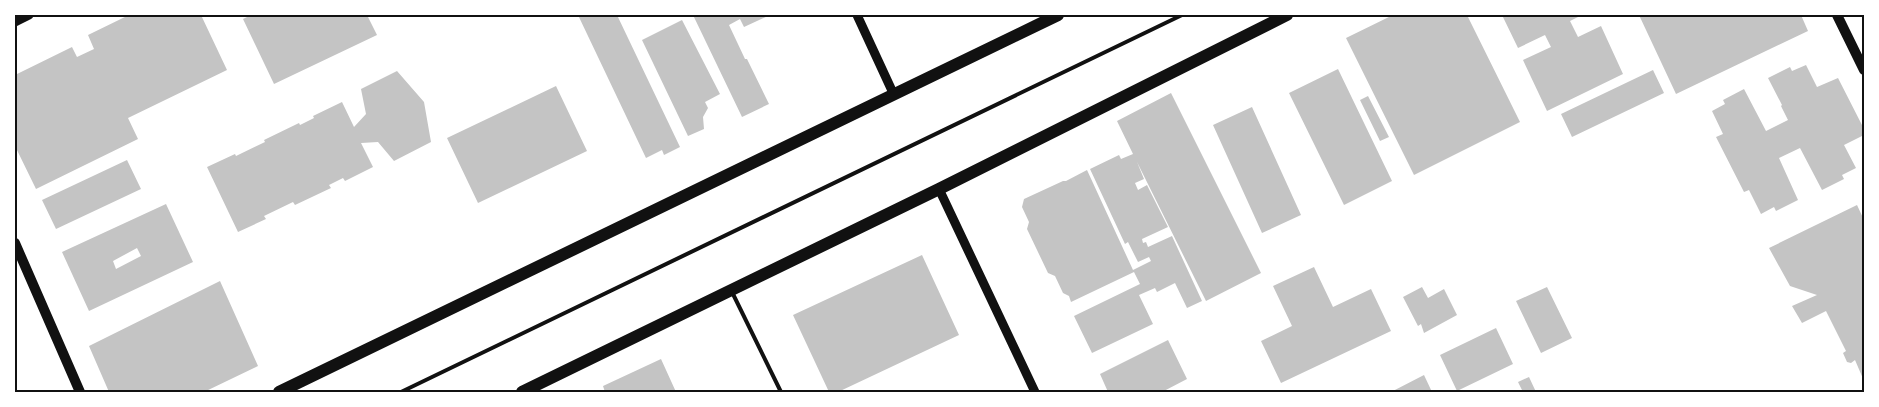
<svg xmlns="http://www.w3.org/2000/svg" width="1879" height="407" font-family="Mulish,sans-serif">
<rect width="100%" height="100%" fill="#fff"/>
<!-- building -->
<path fill="#c4c4c4" fill-rule="evenodd" d="M 129,15 L 201,15 L 227,70 L 128,118 L 138,139 L 36,189 L 15,146 L 15,75 L 72,47 L 77,57 L 94,49 L 88,35 Z
M 251,15 L 367,15 L 377,35 L 274,84 L 243,19 Z
M 578,15 L 617,15 L 680,147 L 664,155 L 662,150 L 646,158 Z
M 693,15 L 718,15 L 720,17 L 724,15 L 770,15 L 744,27 L 740,19 L 729,25 L 745,59 L 747,59 L 769,104 L 742,117 Z
M 1393,15 L 1467,15 L 1520,122 L 1414,175 L 1346,38 Z
M 1502,15 L 1582,15 L 1570,21 L 1578,37 L 1601,26 L 1623,74 L 1547,111 L 1523,60 L 1551,47 L 1545,35 L 1518,48 Z
M 1639,15 L 1801,15 L 1808,31 L 1676,94 Z
M 682,20 L 720,94 L 705,102 L 708,108 L 703,117 L 704,129 L 688,136 L 642,40 Z
M 1806,65 L 1817,87 L 1838,78 L 1864,129 L 1864,135 L 1844,145 L 1856,168 L 1842,175 L 1844,179 L 1822,190 L 1800,148 L 1779,158 L 1798,200 L 1776,211 L 1774,207 L 1761,214 L 1749,190 L 1744,192 L 1716,137 L 1723,134 L 1712,111 L 1725,104 L 1723,100 L 1744,89 L 1766,131 L 1788,120 L 1781,106 L 1782,105 L 1768,78 L 1790,67 L 1792,71 Z
M 1338,69 L 1392,181 L 1344,205 L 1289,93 Z
M 1653,70 L 1664,93 L 1572,137 L 1561,114 Z
M 397,71 L 424,102 L 431,142 L 394,161 L 378,142 L 361,143 L 373,167 L 345,181 L 343,178 L 329,185 L 331,188 L 295,205 L 293,202 L 264,216 L 266,219 L 238,232 L 207,167 L 235,154 L 236,156 L 265,142 L 264,140 L 299,123 L 300,125 L 314,118 L 313,116 L 342,102 L 354,127 L 366,114 L 361,89 Z
M 556,86 L 587,151 L 478,203 L 447,138 Z
M 1171,93 L 1261,273 L 1206,301 L 1137,162 L 1144,179 L 1135,183 L 1138,190 L 1147,185 L 1168,227 L 1142,239 L 1143,243 L 1146,242 L 1148,247 L 1172,236 L 1202,301 L 1187,308 L 1175,283 L 1157,292 L 1155,288 L 1139,295 L 1153,324 L 1092,353 L 1074,316 L 1140,284 L 1134,272 L 1071,302 L 1069,296 L 1063,293 L 1055,276 L 1048,273 L 1027,229 L 1029,222 L 1022,207 L 1024,199 L 1063,181 L 1066,181 L 1087,170 L 1133,270 L 1151,261 L 1149,257 L 1138,262 L 1128,242 L 1125,244 L 1090,169 L 1119,155 L 1121,159 L 1133,154 L 1117,121 Z
M 1368,96 L 1389,137 L 1380,141 L 1360,100 Z
M 1252,107 L 1301,215 L 1262,233 L 1213,125 Z
M 127,160 L 141,189 L 56,229 L 42,200 Z
M 166,204 L 193,262 L 89,311 L 62,252 ZM 137,248 L 141,256 L 116,269 L 113,261 Z
M 1857,205 L 1864,220 L 1864,381 L 1855,360 L 1851,363 L 1847,362 L 1843,353 L 1846,351 L 1826,311 L 1802,323 L 1792,306 L 1817,295 L 1790,286 L 1769,248 Z
M 922,255 L 959,335 L 838,392 L 829,392 L 793,315 Z
M 1314,267 L 1333,307 L 1371,289 L 1391,331 L 1281,383 L 1261,341 L 1292,326 L 1273,286 Z
M 220,281 L 258,366 L 204,392 L 109,392 L 89,346 Z
M 1422,287 L 1428,298 L 1444,289 L 1457,315 L 1424,333 L 1421,324 L 1418,326 L 1403,297 Z
M 1547,287 L 1572,338 L 1541,353 L 1516,301 Z
M 1496,328 L 1513,364 L 1457,391 L 1440,355 Z
M 1168,340 L 1187,379 L 1162,392 L 1108,392 L 1100,374 Z
M 661,359 L 676,392 L 605,392 L 603,386 Z
M 1424,375 L 1432,392 L 1391,392 Z
M 1529,377 L 1536,392 L 1523,392 L 1518,382 Z"/>
<g fill="none" stroke-linecap="round" stroke-linejoin="round">
<!-- service -->
<path stroke="#111" stroke-width="4" d="M 732,292 L 781,392
M 401,392 L 1182,15"/>
<!-- tertiary -->
<path stroke="#111" stroke-width="9" d="M 857,15 L 894,95
M 15,22 L 29,15
M 939,189 L 1035,392"/>
<!-- secondary -->
<path stroke="#111" stroke-width="10" d="M 1837,15 L 1864,70
M 15,243 L 80,392"/>
<!-- primary -->
<path stroke="#111" stroke-width="12" d="M 279,392 L 1058,15
M 522,392 L 939,189 L 1287,15"/>
</g>
<!-- border -->
<rect width="1879" height="407" fill="none" stroke="#ffffff" stroke-width="32"/>
<rect x="16" y="16" width="1847" height="375" fill="none" stroke="#111" stroke-width="2"/>
</svg>
